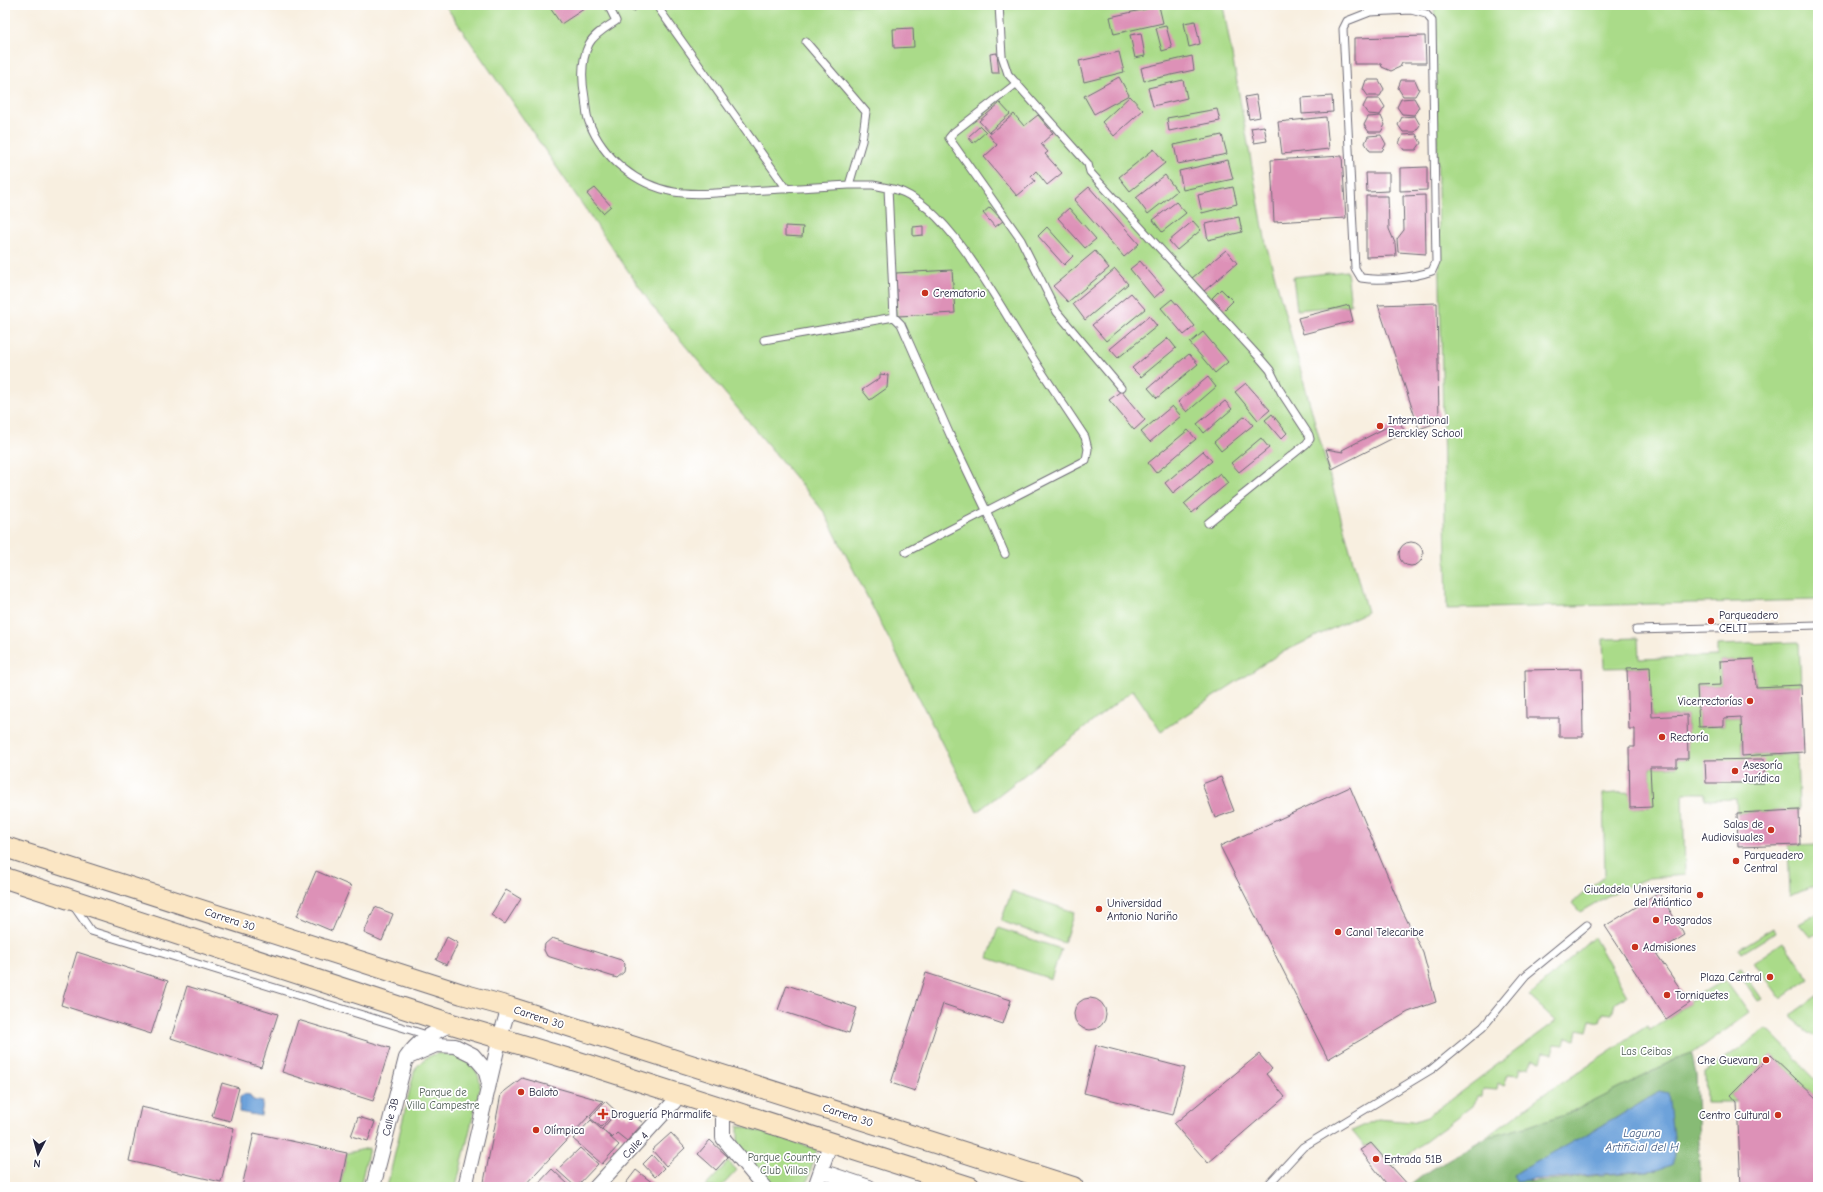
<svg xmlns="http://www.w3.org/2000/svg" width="1823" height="1192" font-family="'Comic Neue',sans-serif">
<rect width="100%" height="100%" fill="#fff"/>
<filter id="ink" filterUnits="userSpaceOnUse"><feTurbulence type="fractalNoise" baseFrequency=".025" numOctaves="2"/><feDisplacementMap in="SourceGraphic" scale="8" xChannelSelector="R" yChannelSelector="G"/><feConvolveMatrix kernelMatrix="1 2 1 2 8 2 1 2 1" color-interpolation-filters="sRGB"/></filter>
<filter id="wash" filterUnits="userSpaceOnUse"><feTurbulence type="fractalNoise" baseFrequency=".012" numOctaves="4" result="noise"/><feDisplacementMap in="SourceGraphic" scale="16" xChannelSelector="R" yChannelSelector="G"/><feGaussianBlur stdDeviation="0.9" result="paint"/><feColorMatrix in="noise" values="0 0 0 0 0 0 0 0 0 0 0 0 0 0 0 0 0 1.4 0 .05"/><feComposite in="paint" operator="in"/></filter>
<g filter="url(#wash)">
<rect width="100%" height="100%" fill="#f8efe0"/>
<!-- green -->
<path fill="#aadb89" stroke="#667e62" d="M 445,5 L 1223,5 L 1266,244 L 1367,612 L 1279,654 L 1161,731 L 1133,690 L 977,812 L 824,512 L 653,307 Z
M 1434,5 L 1818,5 L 1818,600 L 1447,609 Z
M 1347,271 L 1351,305 L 1297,310 L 1293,277 Z
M 1638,638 L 1639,659 L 1717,656 L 1717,645 L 1799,642 L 1801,685 L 1756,687 L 1754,659 L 1720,661 L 1721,685 L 1697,686 L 1699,727 L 1724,726 L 1724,718 L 1741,717 L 1742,756 L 1797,754 L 1799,810 L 1737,813 L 1736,799 L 1705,800 L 1705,793 L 1683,793 L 1685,875 L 1648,878 L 1616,891 L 1580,912 L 1572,903 L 1605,875 L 1603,794 L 1630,792 L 1631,808 L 1651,807 L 1650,767 L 1677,767 L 1677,759 L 1688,759 L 1687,715 L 1652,717 L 1649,667 L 1604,668 L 1603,639 Z
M 1818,844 L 1818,886 L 1801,891 L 1790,896 L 1788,845 Z
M 1012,891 L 1074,912 L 1064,943 L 1001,921 Z
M 1818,913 L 1818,933 L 1810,937 L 1799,924 Z
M 998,928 L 1061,949 L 1051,979 L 988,958 Z
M 1773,928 L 1776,932 L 1742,953 L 1739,949 Z
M 1594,937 L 1627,996 L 1615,1003 L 1612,1014 L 1603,1013 L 1600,1022 L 1590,1020 L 1587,1031 L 1578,1029 L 1576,1039 L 1566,1037 L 1564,1045 L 1555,1044 L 1552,1053 L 1544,1052 L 1541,1061 L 1533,1059 L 1529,1067 L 1520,1068 L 1518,1075 L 1508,1074 L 1504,1086 L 1498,1083 L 1497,1090 L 1483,1089 L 1482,1096 L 1477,1096 L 1472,1106 L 1392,1167 L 1371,1143 L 1365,1147 L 1352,1131 L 1378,1119 L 1412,1122 L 1427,1117 L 1556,1021 L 1529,996 Z
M 1783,942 L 1810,979 L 1781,999 L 1754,962 Z
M 1741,968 L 1762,999 L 1758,1001 L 1737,971 Z
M 1725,980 L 1749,1013 L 1692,1054 L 1672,1061 L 1573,1111 L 1529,1126 L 1485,1138 L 1538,1098 L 1647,1026 L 1650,1030 L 1689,1004 L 1689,1001 Z
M 1818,995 L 1818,1036 L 1814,1036 L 1792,1018 L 1792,1014 Z
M 1767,1029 L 1818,1081 L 1818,1100 L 1771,1055 L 1731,1095 L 1737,1102 L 1706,1102 L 1705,1072 Z
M 440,1053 C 461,1057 481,1064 480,1088 L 456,1187 L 387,1187 L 414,1072 C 419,1061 428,1055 440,1053 Z
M 738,1125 L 817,1149 L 806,1187 L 772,1187 L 738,1143 Z
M 369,1148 L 360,1187 L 340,1187 L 347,1153 Z
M 728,1162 L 737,1170 L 721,1187 L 705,1187 Z"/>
<!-- forest -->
<path fill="#87bb75" stroke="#546e58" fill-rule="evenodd" d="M 1692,1054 L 1696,1074 L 1701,1187 L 1408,1187 L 1430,1170 L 1485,1138 L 1529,1126 L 1573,1111 L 1672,1061 ZM 1660,1091 L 1656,1170 L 1528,1182 L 1616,1118 Z"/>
<!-- water -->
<path fill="#6da2da" stroke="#48628a" d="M 1659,1091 L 1668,1093 L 1675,1155 L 1672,1165 L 1656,1170 L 1516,1181 L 1514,1175 L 1521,1170 L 1616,1118 Z
M 244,1094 L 250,1095 L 253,1100 L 263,1102 L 261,1116 L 239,1112 L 240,1097 Z"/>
<g id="blocks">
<!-- building -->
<path fill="#dd91b7" d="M 548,5 L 590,5 L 561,24 Z
M 628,5 L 643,5 L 633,12 Z
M 1159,6 L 1163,23 L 1114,34 L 1110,17 Z
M 1195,21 L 1200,44 L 1189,47 L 1184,23 Z
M 1166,26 L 1172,48 L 1162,51 L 1156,28 Z
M 913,28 L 914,47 L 894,48 L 893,29 Z
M 1141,33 L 1145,56 L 1135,58 L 1130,35 Z
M 1425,36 L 1426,63 L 1402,63 L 1400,67 L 1391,71 L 1382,67 L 1381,64 L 1354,64 L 1354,38 Z
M 1119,52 L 1124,72 L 1084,82 L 1079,61 Z
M 997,53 L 999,73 L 992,73 L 990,54 Z
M 1192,56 L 1194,70 L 1144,81 L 1141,68 Z
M 1119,77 L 1129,95 L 1094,114 L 1084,96 Z
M 1183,80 L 1187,98 L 1153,106 L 1148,88 Z
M 1366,80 L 1379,80 L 1384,89 L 1380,96 L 1368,96 L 1363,89 Z
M 1401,80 L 1415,80 L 1419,89 L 1415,96 L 1403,96 L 1398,88 Z
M 1256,95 L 1260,117 L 1249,119 L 1245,97 Z
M 1130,96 L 1143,110 L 1114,136 L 1102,122 Z
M 1332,96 L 1333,112 L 1302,114 L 1301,98 Z
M 1414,98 L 1419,107 L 1414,115 L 1402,114 L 1397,107 L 1401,99 Z
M 1367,99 L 1380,99 L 1385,107 L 1380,115 L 1368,114 L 1363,107 Z
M 1000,103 L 1010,114 L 989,132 L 979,121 Z
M 1217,109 L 1220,121 L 1169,131 L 1167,118 Z
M 1014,114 L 1024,126 L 1038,115 L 1053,133 L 1041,144 L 1048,152 L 1045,154 L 1062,173 L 1047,185 L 1036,171 L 1031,176 L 1035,181 L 1017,196 L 984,157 L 997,145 L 989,135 Z
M 1381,116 L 1385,125 L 1381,132 L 1369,132 L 1364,125 L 1368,117 Z
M 1415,116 L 1420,125 L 1415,132 L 1403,132 L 1398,125 L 1402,117 Z
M 1326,117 L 1329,149 L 1282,154 L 1278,122 Z
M 980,126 L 986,132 L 973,143 L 968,137 Z
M 1264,126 L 1267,141 L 1254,143 L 1251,128 Z
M 1416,134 L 1421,143 L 1416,150 L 1404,150 L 1399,143 L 1403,135 Z
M 1222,135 L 1227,154 L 1178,164 L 1174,145 Z
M 1381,135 L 1386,144 L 1382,151 L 1370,151 L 1365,143 L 1368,136 Z
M 1154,149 L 1165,163 L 1130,191 L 1119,177 Z
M 1342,156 L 1346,218 L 1274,222 L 1271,160 Z
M 1228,160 L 1233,179 L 1183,190 L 1179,171 Z
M 1427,167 L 1427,190 L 1400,191 L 1400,168 Z
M 1366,173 L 1389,173 L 1389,191 L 1367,192 Z
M 1165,175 L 1177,191 L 1148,214 L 1136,198 Z
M 1089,187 L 1139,244 L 1124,257 L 1074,200 Z
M 1233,187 L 1237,204 L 1202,213 L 1198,195 Z
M 595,188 L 611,206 L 603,213 L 587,194 Z
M 1425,195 L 1426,254 L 1398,252 L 1397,239 L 1404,230 L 1403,196 Z
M 1366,196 L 1388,196 L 1389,229 L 1395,243 L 1396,256 L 1366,257 Z
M 1176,202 L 1186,213 L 1162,232 L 1153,220 Z
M 990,207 L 1003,221 L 995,227 L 983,213 Z
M 1069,208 L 1096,239 L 1085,248 L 1058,218 Z
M 1239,217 L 1242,232 L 1208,240 L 1205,224 Z
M 1193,221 L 1201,230 L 1177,250 L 1169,241 Z
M 785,226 L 803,227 L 802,237 L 785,236 Z
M 923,226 L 923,235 L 913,236 L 913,227 Z
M 1047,227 L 1073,256 L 1064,265 L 1038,236 Z
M 1226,250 L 1237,263 L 1204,291 L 1192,278 Z
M 1095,251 L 1109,268 L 1068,302 L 1053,286 Z
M 1140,261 L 1164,289 L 1154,298 L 1130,269 Z
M 1115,269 L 1128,284 L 1085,320 L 1073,304 Z
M 952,270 L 955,313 L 898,316 L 896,273 Z
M 1221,289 L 1233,301 L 1224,310 L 1212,298 Z
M 1131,293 L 1145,309 L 1106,341 L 1092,325 Z
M 1172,299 L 1195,326 L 1184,335 L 1161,308 Z
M 1437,303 L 1439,422 L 1419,429 L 1378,305 Z
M 1349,305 L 1353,321 L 1303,334 L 1298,318 Z
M 1149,316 L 1157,326 L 1118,358 L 1110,349 Z
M 1203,332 L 1228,362 L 1215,373 L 1190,343 Z
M 1168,338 L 1176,348 L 1141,377 L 1132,368 Z
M 1189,354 L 1198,364 L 1157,398 L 1148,388 Z
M 880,374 L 888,375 L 887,388 L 870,400 L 862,390 L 880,378 Z
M 1208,377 L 1216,387 L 1187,412 L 1178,402 Z
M 1246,383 L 1270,410 L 1258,420 L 1235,392 Z
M 1121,391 L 1145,420 L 1134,430 L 1109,400 Z
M 1225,401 L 1232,409 L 1204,433 L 1197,424 Z
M 1172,406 L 1181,416 L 1150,442 L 1141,432 Z
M 1272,414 L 1287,433 L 1281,439 L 1265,420 Z
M 1245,416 L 1253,425 L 1221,451 L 1214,442 Z
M 1399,421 L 1405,432 L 1332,469 L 1326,449 L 1343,452 L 1342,450 Z
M 1188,430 L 1196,439 L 1156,473 L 1148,463 Z
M 1261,438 L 1269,448 L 1239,472 L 1231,463 Z
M 1203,451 L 1212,461 L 1173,493 L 1165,483 Z
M 1220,473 L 1228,483 L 1192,513 L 1184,504 Z
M1399 554a12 12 0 1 1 24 0a12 12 0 1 1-24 0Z
M 1754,659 L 1756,687 L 1801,685 L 1804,752 L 1742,756 L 1741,717 L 1724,718 L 1724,726 L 1699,727 L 1697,686 L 1721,685 L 1720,661 Z
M 1650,667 L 1652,717 L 1687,715 L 1688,759 L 1677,759 L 1677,767 L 1650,767 L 1652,807 L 1630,808 L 1629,747 L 1635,747 L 1635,729 L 1629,729 L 1627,668 Z
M 1582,669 L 1583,737 L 1559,737 L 1559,718 L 1526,718 L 1525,670 Z
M 1764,759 L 1764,783 L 1706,783 L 1705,760 Z
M 1221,777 L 1234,811 L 1215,818 L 1202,784 Z
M 1350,787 L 1402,910 L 1423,953 L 1436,1002 L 1408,1012 L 1328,1059 L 1220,846 Z
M 1799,810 L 1800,845 L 1738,847 L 1737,813 Z
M 316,871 L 351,886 L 332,931 L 297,916 Z
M 506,890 L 521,899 L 505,924 L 491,915 Z
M 1659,893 L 1685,935 L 1656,953 L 1690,1003 L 1666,1019 L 1605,926 Z
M 375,907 L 393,914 L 382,941 L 364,933 Z
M 447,937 L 458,943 L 447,965 L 436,960 Z
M 552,938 L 621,960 L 625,964 L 624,972 L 617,978 L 547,956 L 544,950 L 545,944 Z
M 77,952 L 168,981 L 151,1034 L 61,1005 Z
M 926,973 L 1011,1000 L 1003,1024 L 943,1004 L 915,1091 L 891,1083 Z
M 787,985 L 857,1008 L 849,1033 L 778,1010 Z
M 187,986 L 278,1014 L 261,1067 L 171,1038 Z
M1074 1014a16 16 0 1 1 32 0a16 16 0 1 1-32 0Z
M 298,1020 L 390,1048 L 373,1101 L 282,1072 Z
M 1096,1045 L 1185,1068 L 1173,1115 L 1084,1093 Z
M 1259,1054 L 1272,1069 L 1266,1074 L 1285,1097 L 1208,1163 L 1174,1124 Z
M 1771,1055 L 1818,1100 L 1818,1187 L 1741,1187 L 1737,1102 L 1731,1095 Z
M 522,1078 L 603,1101 L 523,1187 L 483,1187 L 501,1094 Z
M 222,1083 L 239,1088 L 230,1121 L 212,1116 Z
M 605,1101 L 616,1111 L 601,1127 L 590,1118 Z
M 141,1107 L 234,1128 L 221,1182 L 129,1161 Z
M 617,1112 L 622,1117 L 625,1114 L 628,1118 L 632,1114 L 643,1123 L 627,1141 L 617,1133 L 612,1138 L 602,1129 Z
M 358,1117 L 375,1122 L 368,1141 L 351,1136 Z
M 591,1120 L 619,1145 L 602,1164 L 573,1139 Z
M 254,1133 L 347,1153 L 340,1187 L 242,1187 Z
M 671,1133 L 685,1148 L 666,1166 L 652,1150 Z
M 710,1140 L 728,1157 L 716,1170 L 698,1154 Z
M 1371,1143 L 1392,1167 L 1409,1186 L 1389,1187 L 1360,1150 Z
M 580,1148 L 598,1164 L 576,1187 L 557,1170 Z
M 652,1155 L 664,1168 L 655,1177 L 643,1164 Z
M 552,1169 L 571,1187 L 536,1186 Z
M 636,1170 L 658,1187 L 623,1187 Z
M 823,1182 L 839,1187 L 822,1187 Z"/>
</g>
</g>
<g filter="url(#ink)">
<use href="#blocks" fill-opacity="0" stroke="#6d6a75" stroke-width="1"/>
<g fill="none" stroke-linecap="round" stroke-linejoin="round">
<defs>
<path id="lane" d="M 608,5 L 616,21 C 607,27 594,34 589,44 C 581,60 582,82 585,98 C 586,106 586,115 589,122 C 603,158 636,185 674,192 C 698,196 724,192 749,191 C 782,189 816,187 849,185 L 873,185 L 888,188 L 894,317 L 901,324 L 950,435 L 986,510 L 1005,554
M 999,5 L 1002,56 L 1008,74 L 1088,164 L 1090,172 L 1258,356 L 1270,370 L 1281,392 L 1309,435 L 1310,439 L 1306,444 L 1208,523
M 659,9 L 787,189
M 1411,10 L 1426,14 L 1432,21 L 1436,262 L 1432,271 C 1413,278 1380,281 1361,278 L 1355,268 L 1343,29 L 1347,21 L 1370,12 Z
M 806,42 L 866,112 L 862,141 L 849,185
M 1017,83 L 954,132 L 949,138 L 1021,240 L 1057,312 L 1121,388
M 888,188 C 944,195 999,306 1028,350 C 1046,379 1066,408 1085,437 L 1088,449 L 1086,460 L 906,552
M 764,340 L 894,317
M 1636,630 L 1818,625
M 73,905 L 91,931 L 427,1035
M 1266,1187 L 1303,1147 L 1432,1069 L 1483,1027 L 1526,975 L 1587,925"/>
<path id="street" d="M 411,1056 L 436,1045 L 455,1046 L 473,1055 L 485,1069 L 489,1084
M 723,1117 L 723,1138 L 764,1187
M 821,1171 L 869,1187
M 373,1187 L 406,1058 C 419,1039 431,1034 452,1024
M 465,1187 L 500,1037 L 509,1007
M 596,1187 L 674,1102
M 815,1187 L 828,1150"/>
<path id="secondary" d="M 5,847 L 462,994 L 509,1007 L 1073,1187
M 5,878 L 452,1024 L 576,1061 L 970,1187"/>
</defs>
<!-- lane casing -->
<use href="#lane" stroke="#6d6a75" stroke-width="9"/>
<!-- street casing -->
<use href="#street" stroke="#6d6a75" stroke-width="16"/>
<!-- secondary casing -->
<use href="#secondary" stroke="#6d6a75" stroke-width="22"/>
<!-- lane -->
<use href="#lane" stroke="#fff" stroke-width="7"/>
<!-- street -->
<use href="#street" stroke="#fff" stroke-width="14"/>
<!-- secondary -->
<use href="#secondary" stroke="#fbe6c4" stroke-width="20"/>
</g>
</g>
<!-- markers -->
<g fill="#c8321e" stroke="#fff" stroke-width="1.5">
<circle cx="925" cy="293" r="4"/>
<circle cx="1380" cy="426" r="4"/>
<circle cx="1711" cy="621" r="4"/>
<circle cx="1750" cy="701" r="4"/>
<circle cx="1662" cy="737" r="4"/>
<circle cx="1735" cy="771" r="4"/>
<circle cx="1771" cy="830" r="4"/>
<circle cx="1736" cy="861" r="4"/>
<circle cx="1700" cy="895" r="4"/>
<circle cx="1099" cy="909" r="4"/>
<circle cx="1656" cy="920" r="4"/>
<circle cx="1338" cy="932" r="4"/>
<circle cx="1635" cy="947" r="4"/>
<circle cx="1770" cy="977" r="4"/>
<circle cx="1667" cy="995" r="4"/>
<circle cx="1766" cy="1060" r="4"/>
<circle cx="521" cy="1092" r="4"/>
<path d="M601 1108h4v4h4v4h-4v4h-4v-4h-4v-4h4z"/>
<circle cx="1778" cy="1115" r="4"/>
<circle cx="536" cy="1130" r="4"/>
<circle cx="1376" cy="1159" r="4"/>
</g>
<g text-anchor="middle" stroke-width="3.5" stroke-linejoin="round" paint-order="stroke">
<!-- poi labels -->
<g font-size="11" fill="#22223b" stroke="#fff" text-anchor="start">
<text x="933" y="297">Crematorio</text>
<text x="1388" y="424">International<tspan x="1388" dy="13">Berckley School</tspan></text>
<text x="1719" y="619">Parqueadero<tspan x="1719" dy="13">CELTI</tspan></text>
<text x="1742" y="705" text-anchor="end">Vicerrectorías</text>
<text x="1670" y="741">Rectoría</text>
<text x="1743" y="769">Asesoría<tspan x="1743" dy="13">Jurídica</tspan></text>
<text x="1763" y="828" text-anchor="end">Salas de<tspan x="1763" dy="13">Audiovisuales</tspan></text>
<text x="1744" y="859">Parqueadero<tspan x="1744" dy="13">Central</tspan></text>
<text x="1692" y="893" text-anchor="end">Ciudadela Universitaria<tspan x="1692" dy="13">del Atlántico</tspan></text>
<text x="1107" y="907">Universidad<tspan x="1107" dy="13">Antonio Nariño</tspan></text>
<text x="1664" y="924">Posgrados</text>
<text x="1346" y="936">Canal Telecaribe</text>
<text x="1643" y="951">Admisiones</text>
<text x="1762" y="981" text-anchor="end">Plaza Central</text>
<text x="1675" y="999">Torniquetes</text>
<text x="1758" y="1064" text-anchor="end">Che Guevara</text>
<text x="529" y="1096">Baloto</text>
<text x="611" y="1118">Droguería Pharmalife</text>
<text x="1770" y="1119" text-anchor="end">Centro Cultural</text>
<text x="544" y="1134">Olímpica</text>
<text x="1384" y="1163">Entrada 51B</text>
</g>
<!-- street labels -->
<g font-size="11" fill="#22223b" stroke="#fff">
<text transform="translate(230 919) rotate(18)" y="4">Carrera 30</text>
<text transform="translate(539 1017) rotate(18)" y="4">Carrera 30</text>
<text transform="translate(848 1115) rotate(18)" y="4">Carrera 30</text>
<text transform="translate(390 1117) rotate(-76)" y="4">Calle 3B</text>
<text transform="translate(635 1145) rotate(-47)" y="4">Calle 4</text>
</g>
<!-- park labels -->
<g font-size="11" fill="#4b5a52" stroke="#fff">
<text x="1646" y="1055">Las Ceibas</text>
<text x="443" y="1096">Parque de<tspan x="443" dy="13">Villa Campestre</tspan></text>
<text x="784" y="1161">Parque Country<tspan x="784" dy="13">Club Villas</tspan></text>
</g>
<!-- water labels -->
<g font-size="12" font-style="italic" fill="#445c83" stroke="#fff">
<text x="1642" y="1137">Laguna<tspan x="1642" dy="14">Artificial del H</tspan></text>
</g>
</g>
<!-- margin -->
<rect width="1823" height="1192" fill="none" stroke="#fff" stroke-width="20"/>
<!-- north arrow -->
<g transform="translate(38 1154) rotate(186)" stroke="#ffffff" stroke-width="3" paint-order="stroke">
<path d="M0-3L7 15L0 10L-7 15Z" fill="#22223b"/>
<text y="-6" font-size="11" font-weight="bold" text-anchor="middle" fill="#22223b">N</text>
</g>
</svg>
